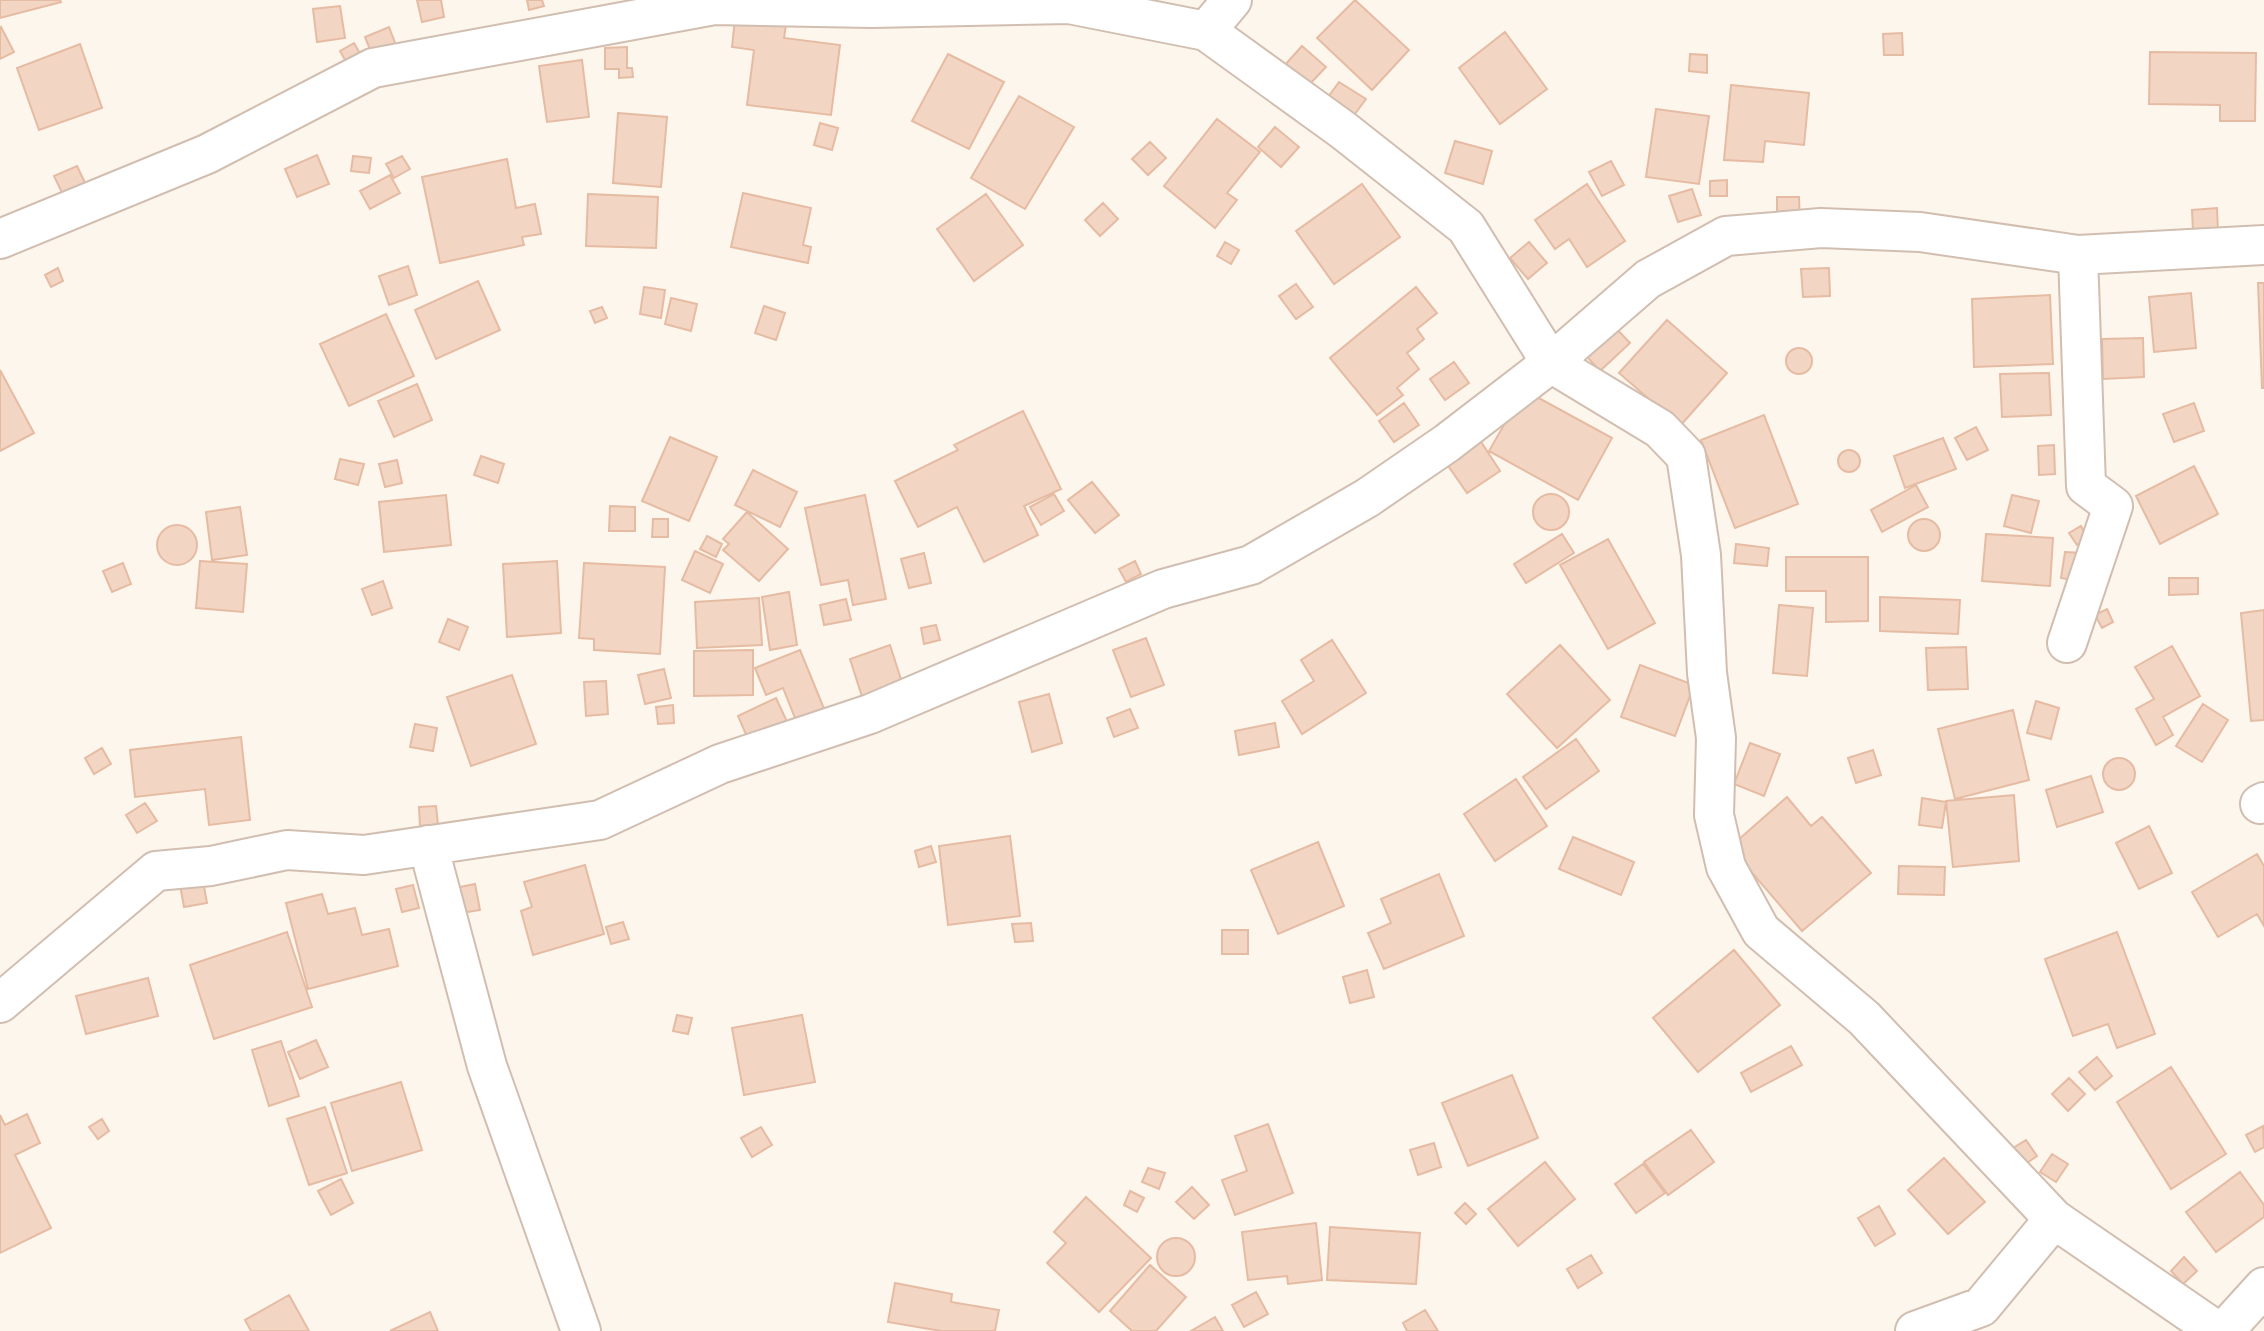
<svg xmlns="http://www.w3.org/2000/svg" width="2264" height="1331" font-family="'IBM Plex Sans',sans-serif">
<rect width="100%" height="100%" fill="#fdf6ec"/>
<!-- building -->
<path fill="#f3d5c3" stroke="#e6bba3" stroke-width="2" d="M 0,0 L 60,0 L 61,2 L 0,18 Z
M 417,0 L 441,0 L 444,17 L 422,22 Z
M 527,0 L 542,0 L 544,6 L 529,10 Z
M 1355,0 L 1409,50 L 1372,90 L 1317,38 Z
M 340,6 L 345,38 L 317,42 L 313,9 Z
M 735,19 L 786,25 L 784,38 L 840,45 L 831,115 L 747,105 L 754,50 L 732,47 Z
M 1,27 L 14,52 L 0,59 L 0,28 Z
M 389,27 L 397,48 L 373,57 L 365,37 Z
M 1505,32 L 1547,89 L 1500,124 L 1459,68 Z
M 1902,33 L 1903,55 L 1884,55 L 1883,34 Z
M 354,43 L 362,57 L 348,65 L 340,51 Z
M 80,44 L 102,108 L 39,130 L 17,68 Z
M 1302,46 L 1326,67 L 1307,87 L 1284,66 Z
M 627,47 L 627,68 L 632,68 L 633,77 L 619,78 L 619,69 L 605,69 L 605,48 Z
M 2150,52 L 2256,53 L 2255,121 L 2220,121 L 2220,105 L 2149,104 Z
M 948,54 L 1004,82 L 969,149 L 912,121 Z
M 1690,54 L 1707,55 L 1707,73 L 1689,71 Z
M 582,60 L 589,117 L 547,122 L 539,66 Z
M 1339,82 L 1366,99 L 1349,122 L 1323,104 Z
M 1731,85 L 1809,93 L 1804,145 L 1765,141 L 1763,162 L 1724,160 Z
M 1019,96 L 1074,127 L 1025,209 L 971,178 Z
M 1656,109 L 1709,116 L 1699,184 L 1646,177 Z
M 618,113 L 667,117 L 661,187 L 613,183 Z
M 1217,119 L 1260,152 L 1227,193 L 1237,200 L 1215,228 L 1164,186 Z
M 820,123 L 838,128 L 832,150 L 814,145 Z
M 1275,127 L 1299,147 L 1281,167 L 1258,147 Z
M 1455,141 L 1492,151 L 1483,184 L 1445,173 Z
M 1150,142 L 1166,158 L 1148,175 L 1132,159 Z
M 317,155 L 329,184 L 297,197 L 285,169 Z
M 353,156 L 371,158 L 369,173 L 351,171 Z
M 402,156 L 410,169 L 394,178 L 386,164 Z
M 507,159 L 516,208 L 535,204 L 541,234 L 522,237 L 524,245 L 440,263 L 422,177 Z
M 1611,161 L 1624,185 L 1602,196 L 1589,172 Z
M 77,166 L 88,189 L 65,199 L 54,176 Z
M 390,175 L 400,193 L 370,209 L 360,191 Z
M 1727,180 L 1727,196 L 1710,196 L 1710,181 Z
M 1362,184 L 1400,237 L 1334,284 L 1296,231 Z
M 1587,184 L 1625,241 L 1587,267 L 1569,239 L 1555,249 L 1535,220 Z
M 1692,189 L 1701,215 L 1678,222 L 1669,196 Z
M 743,193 L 811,208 L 803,245 L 811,247 L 808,263 L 731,247 Z
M 588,194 L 658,197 L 656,248 L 586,246 Z
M 986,194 L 1023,245 L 974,281 L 937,229 Z
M 1777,197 L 1799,197 L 1800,224 L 1777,225 Z
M 1103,203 L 1118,219 L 1100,236 L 1085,220 Z
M 2217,208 L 2218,231 L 2193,232 L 2192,210 Z
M 1225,242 L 1239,250 L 1231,264 L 1217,256 Z
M 1529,242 L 1547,263 L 1528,279 L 1510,258 Z
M 408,266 L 417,295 L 389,305 L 379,276 Z
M 58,268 L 63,281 L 51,287 L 45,275 Z
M 1829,268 L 1830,296 L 1803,297 L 1801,269 Z
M 478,281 L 500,330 L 436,359 L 415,310 Z
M 2258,283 L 2264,283 L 2264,388 L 2262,388 Z
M 1296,284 L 1313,307 L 1296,319 L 1279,296 Z
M 644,287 L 665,290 L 661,318 L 640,314 Z
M 1416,287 L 1437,313 L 1417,329 L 1424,339 L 1407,353 L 1419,369 L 1397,388 L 1403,395 L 1377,415 L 1330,358 Z
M 2191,293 L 2196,348 L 2154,352 L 2149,297 Z
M 2050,295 L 2053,364 L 1974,367 L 1972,299 Z
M 671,298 L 697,304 L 691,331 L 665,324 Z
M 764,306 L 785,313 L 776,340 L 755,333 Z
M 602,307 L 607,318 L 595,323 L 590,311 Z
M 386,314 L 414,376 L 349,406 L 320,344 Z
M 1667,320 L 1727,373 L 1680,426 L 1619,373 Z
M 1611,323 L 1630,343 L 1600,371 L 1581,350 Z
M 2143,338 L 2144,377 L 2103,379 L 2102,339 Z
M1786 361a13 13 0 1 1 26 0a13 13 0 1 1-26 0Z
M 1454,362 L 1469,383 L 1445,400 L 1430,379 Z
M 0,370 L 34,433 L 0,451 Z
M 2049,373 L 2051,415 L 2002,417 L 2000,374 Z
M 417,384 L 432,420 L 394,437 L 378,401 Z
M 1524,390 L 1612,438 L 1578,500 L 1489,451 Z
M 1404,403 L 1419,425 L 1394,442 L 1379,421 Z
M 2194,403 L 2204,431 L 2174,442 L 2163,414 Z
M 1023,411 L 1061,489 L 1024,506 L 1038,535 L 984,562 L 957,507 L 918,527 L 895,481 L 958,450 L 954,445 Z
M 1764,415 L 1798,504 L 1735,528 L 1701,440 Z
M 1976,427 L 1988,450 L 1967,460 L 1955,438 Z
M 1476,434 L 1500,471 L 1467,493 L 1442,457 Z
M 670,437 L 717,457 L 689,521 L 642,501 Z
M 1943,438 L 1956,469 L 1905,488 L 1894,456 Z
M 2054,445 L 2055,474 L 2039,475 L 2038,446 Z
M1838 461a11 11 0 1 1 22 0a11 11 0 1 1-22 0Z
M 481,456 L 504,464 L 498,483 L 474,475 Z
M 340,459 L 364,464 L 358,485 L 335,479 Z
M 397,460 L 402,483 L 385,487 L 379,464 Z
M 2194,466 L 2218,514 L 2160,544 L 2136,496 Z
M 753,470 L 797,492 L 780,527 L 735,505 Z
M 1092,482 L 1119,515 L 1095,533 L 1068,500 Z
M 1916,485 L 1928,507 L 1882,532 L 1871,510 Z
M1533 512a18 18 0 1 1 36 0a18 18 0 1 1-36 0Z
M 1054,494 L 1064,511 L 1041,525 L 1030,507 Z
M 446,495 L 451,545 L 384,552 L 379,502 Z
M 865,495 L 886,599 L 853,605 L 848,580 L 821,585 L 805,508 Z
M 2012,495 L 2039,501 L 2031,533 L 2004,526 Z
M 610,506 L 635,507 L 635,531 L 609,531 Z
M 240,507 L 247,555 L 212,560 L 206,512 Z
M 747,512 L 788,549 L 759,581 L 723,550 L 729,544 L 723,539 Z
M1908 535a16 16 0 1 1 32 0a16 16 0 1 1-32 0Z
M 653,519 L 668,519 L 668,537 L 652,537 Z
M157 545a20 20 0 1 1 40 0a20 20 0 1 1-40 0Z
M 2081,526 L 2088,539 L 2077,545 L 2069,533 Z
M 1562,534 L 1574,553 L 1526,583 L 1514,564 Z
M 1986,534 L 2053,538 L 2050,586 L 1982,581 Z
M 707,536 L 722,544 L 716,557 L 700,549 Z
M 1608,539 L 1655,623 L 1608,649 L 1560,565 Z
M 1736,544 L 1769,548 L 1767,566 L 1734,563 Z
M 695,551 L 723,564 L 710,593 L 682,580 Z
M 2065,552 L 2081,553 L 2078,581 L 2061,578 Z
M 924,553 L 931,583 L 909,588 L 901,559 Z
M 1786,557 L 1868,557 L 1868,621 L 1826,622 L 1826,591 L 1786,591 Z
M 200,561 L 247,564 L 243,612 L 196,608 Z
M 557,561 L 561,633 L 507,637 L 503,564 Z
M 1135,561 L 1141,574 L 1126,582 L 1119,569 Z
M 123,563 L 131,584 L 112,592 L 103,571 Z
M 584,563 L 665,567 L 660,654 L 594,650 L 594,639 L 579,638 Z
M 2169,578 L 2198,578 L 2198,594 L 2169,595 Z
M 383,581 L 392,608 L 372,615 L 362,589 Z
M 789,592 L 797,645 L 770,650 L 762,597 Z
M 1880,597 L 1960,600 L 1958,634 L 1880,631 Z
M 759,598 L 762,645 L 697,648 L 695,602 Z
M 846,599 L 851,620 L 824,625 L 820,605 Z
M 1779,605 L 1813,608 L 1807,676 L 1773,673 Z
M 2107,609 L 2113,622 L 2102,628 L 2095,615 Z
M 2264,610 L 2264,720 L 2251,721 L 2241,613 Z
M 448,619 L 468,627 L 459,650 L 439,642 Z
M 936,625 L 940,640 L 924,644 L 921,628 Z
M 1146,638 L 1164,685 L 1131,697 L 1113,650 Z
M 1332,640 L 1366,693 L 1302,734 L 1282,701 L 1314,681 L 1301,660 Z
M 890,645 L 904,689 L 864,703 L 850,659 Z
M 1560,645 L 1610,700 L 1557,748 L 1507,694 Z
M 2172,646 L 2200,696 L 2163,717 L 2173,735 L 2156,745 L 2136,709 L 2154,699 L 2135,667 Z
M 1966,647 L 1968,689 L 1928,690 L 1926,648 Z
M 753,650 L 753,695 L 694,696 L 694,651 Z
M 800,650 L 825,711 L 797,723 L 783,688 L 766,695 L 755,668 Z
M 1640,665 L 1694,685 L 1675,736 L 1621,717 Z
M 664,669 L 671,698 L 645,704 L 638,675 Z
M 512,675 L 536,744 L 471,766 L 447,697 Z
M 606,681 L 608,714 L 586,716 L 584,682 Z
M 1049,694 L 1062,743 L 1032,752 L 1019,702 Z
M 776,698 L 790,728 L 751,746 L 738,716 Z
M 2036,701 L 2059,708 L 2051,739 L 2027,733 Z
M 2203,704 L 2228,720 L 2202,762 L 2176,746 Z
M 673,705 L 674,723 L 658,724 L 656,707 Z
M 1130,709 L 1138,728 L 1114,737 L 1107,718 Z
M 2013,710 L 2029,780 L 1955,799 L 1938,729 Z
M 1275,723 L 1279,747 L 1239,755 L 1235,731 Z
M 415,724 L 437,728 L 433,751 L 410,747 Z
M 241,737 L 250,820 L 209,825 L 205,789 L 135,797 L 130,750 Z
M 1576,739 L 1599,771 L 1546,809 L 1523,777 Z
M 1750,743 L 1780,754 L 1764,796 L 1734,784 Z
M 102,748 L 111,764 L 94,774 L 85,758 Z
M 1873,750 L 1881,775 L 1856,783 L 1848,758 Z
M2103 774a16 16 0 1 1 32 0a16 16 0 1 1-32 0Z
M 2091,776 L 2103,812 L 2057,827 L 2046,790 Z
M 1516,779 L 1547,826 L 1495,861 L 1464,814 Z
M 2014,795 L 2019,861 L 1953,867 L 1946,801 Z
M 1787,797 L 1811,826 L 1822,817 L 1871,873 L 1802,931 L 1730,847 Z
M 1922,798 L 1946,802 L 1942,828 L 1919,825 Z
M 145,803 L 157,821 L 137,833 L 126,815 Z
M 436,806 L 438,825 L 420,826 L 419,807 Z
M 2149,826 L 2172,873 L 2139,889 L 2116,843 Z
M 1010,836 L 1020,916 L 948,925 L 939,846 Z
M 1573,837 L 1634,862 L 1621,895 L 1559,869 Z
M 1318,842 L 1344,906 L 1278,934 L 1251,870 Z
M 931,846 L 936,862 L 919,867 L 915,851 Z
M 2257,854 L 2264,866 L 2264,926 L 2257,914 L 2218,937 L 2192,892 Z
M 585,865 L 604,934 L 533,955 L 521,911 L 532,907 L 524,882 Z
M 1899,866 L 1945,867 L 1944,895 L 1898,894 Z
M 1439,874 L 1464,936 L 1384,969 L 1368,933 L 1391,923 L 1381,899 Z
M 203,881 L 207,903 L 184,907 L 180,885 Z
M 475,884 L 480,910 L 461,913 L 455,888 Z
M 413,885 L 419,908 L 402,912 L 396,889 Z
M 322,894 L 328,914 L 355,908 L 362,935 L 389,929 L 398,966 L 308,989 L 286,903 Z
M 623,922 L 629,939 L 611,944 L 606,927 Z
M 1031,923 L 1033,941 L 1015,942 L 1012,924 Z
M 1222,930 L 1248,930 L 1248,954 L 1222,954 Z
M 287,932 L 312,1007 L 214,1039 L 190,965 Z
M 2117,932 L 2155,1034 L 2117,1048 L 2108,1024 L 2073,1036 L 2045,959 Z
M 1734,950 L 1780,1005 L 1698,1072 L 1653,1018 Z
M 1367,970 L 1374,997 L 1350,1003 L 1343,977 Z
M 148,978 L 158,1016 L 86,1034 L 76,996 Z
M 677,1015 L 692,1018 L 688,1034 L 673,1031 Z
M 802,1015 L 815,1082 L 744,1095 L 732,1028 Z
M 316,1040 L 328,1067 L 300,1079 L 288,1052 Z
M 281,1041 L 299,1096 L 269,1106 L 252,1050 Z
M 1791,1046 L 1802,1065 L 1751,1092 L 1741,1073 Z
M 2097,1057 L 2112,1076 L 2095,1090 L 2079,1072 Z
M 2171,1067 L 2226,1154 L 2171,1189 L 2117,1102 Z
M 1512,1075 L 1538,1138 L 1468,1166 L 1442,1103 Z
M 2069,1078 L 2085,1094 L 2068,1111 L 2052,1094 Z
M 401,1082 L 422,1150 L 352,1171 L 331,1103 Z
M 325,1107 L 347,1173 L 309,1185 L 287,1119 Z
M 27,1114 L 40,1143 L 15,1155 L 51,1228 L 0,1253 L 0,1115 L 5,1125 Z
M 102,1119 L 109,1131 L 98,1139 L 89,1127 Z
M 1268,1124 L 1293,1193 L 1235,1215 L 1222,1180 L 1247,1171 L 1235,1136 Z
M 2263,1126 L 2264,1147 L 2255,1152 L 2246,1135 Z
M 761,1127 L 772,1145 L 752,1157 L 741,1138 Z
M 1691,1130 L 1714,1162 L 1668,1195 L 1644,1162 Z
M 2026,1140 L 2037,1156 L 2020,1168 L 2008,1151 Z
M 1434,1143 L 1441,1167 L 1418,1175 L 1410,1150 Z
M 2052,1154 L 2068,1164 L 2056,1182 L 2040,1172 Z
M 1944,1158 L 1985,1202 L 1948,1234 L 1908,1190 Z
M 1545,1162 L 1575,1199 L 1518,1246 L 1488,1209 Z
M 1643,1164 L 1665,1193 L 1636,1213 L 1615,1184 Z
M 1148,1168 L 1165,1173 L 1159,1189 L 1142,1182 Z
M 2240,1172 L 2264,1205 L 2264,1217 L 2216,1252 L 2186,1212 Z
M 341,1179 L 353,1203 L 331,1215 L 318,1191 Z
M 1192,1187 L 1209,1205 L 1194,1219 L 1176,1202 Z
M 1130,1191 L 1144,1198 L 1137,1212 L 1124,1205 Z
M 1086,1197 L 1151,1258 L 1099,1312 L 1047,1263 L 1066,1243 L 1054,1232 Z
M 1465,1203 L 1476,1214 L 1466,1224 L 1455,1213 Z
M 1879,1206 L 1895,1234 L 1875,1246 L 1858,1218 Z
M 1316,1223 L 1322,1280 L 1288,1284 L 1287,1276 L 1248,1280 L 1242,1232 Z
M 1330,1227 L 1420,1233 L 1416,1284 L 1327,1280 Z
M1157 1257a19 19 0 1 1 38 0a19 19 0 1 1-38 0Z
M 1591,1255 L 1602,1273 L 1578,1288 L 1567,1269 Z
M 2184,1257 L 2197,1271 L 2183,1284 L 2171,1271 Z
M 1150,1265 L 1186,1297 L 1156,1331 L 1132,1331 L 1110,1311 Z
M 895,1283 L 952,1294 L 951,1302 L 999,1310 L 995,1331 L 941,1331 L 888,1322 Z
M 1256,1292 L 1268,1314 L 1244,1327 L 1232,1305 Z
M 289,1295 L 309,1331 L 251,1331 L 245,1320 Z
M 1425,1310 L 1438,1331 L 1407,1331 L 1403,1323 Z
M 430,1312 L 438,1331 L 390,1331 Z
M 1215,1317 L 1223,1331 L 1191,1331 Z"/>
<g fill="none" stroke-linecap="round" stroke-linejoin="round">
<defs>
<path id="minor" d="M 1065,0 L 1069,4 L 1206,31 L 1343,130 L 1466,227 L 1551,363 L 1660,429 L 1686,456 L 1701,555 L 1707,673 L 1716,738 L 1714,815 L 1726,867 L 1761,931 L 1864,1018 L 2054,1219 L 2217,1331
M 1206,31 L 1232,0
M 0,239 L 207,154 L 373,68 L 714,5 L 872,8 L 1069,4 L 1071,0
M 2067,643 L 2113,506 L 2086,486 L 2078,255
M 2260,804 L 2264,802
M 428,845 L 487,1066 L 581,1331
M 0,1003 L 156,871 L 211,866 L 287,850 L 364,855 L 600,820 L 720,764 L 870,714 L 1163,589 L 1251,565 L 1367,498 L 1447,443 L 1551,363 L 1648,279 L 1726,236 L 1821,228 L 1920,232 L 2078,255 L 2264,245
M 1915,1331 L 1981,1307 L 2054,1219"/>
<path id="tertiary" d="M 2224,1331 L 2264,1287"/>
</defs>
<!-- minor casing -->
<use href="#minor" stroke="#d1beb0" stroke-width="42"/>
<!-- tertiary casing -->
<use href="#tertiary" stroke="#d1beb0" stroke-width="42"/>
<!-- minor -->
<use href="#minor" stroke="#fff" stroke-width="38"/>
<!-- tertiary -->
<use href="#tertiary" stroke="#fff" stroke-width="38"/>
</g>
</svg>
